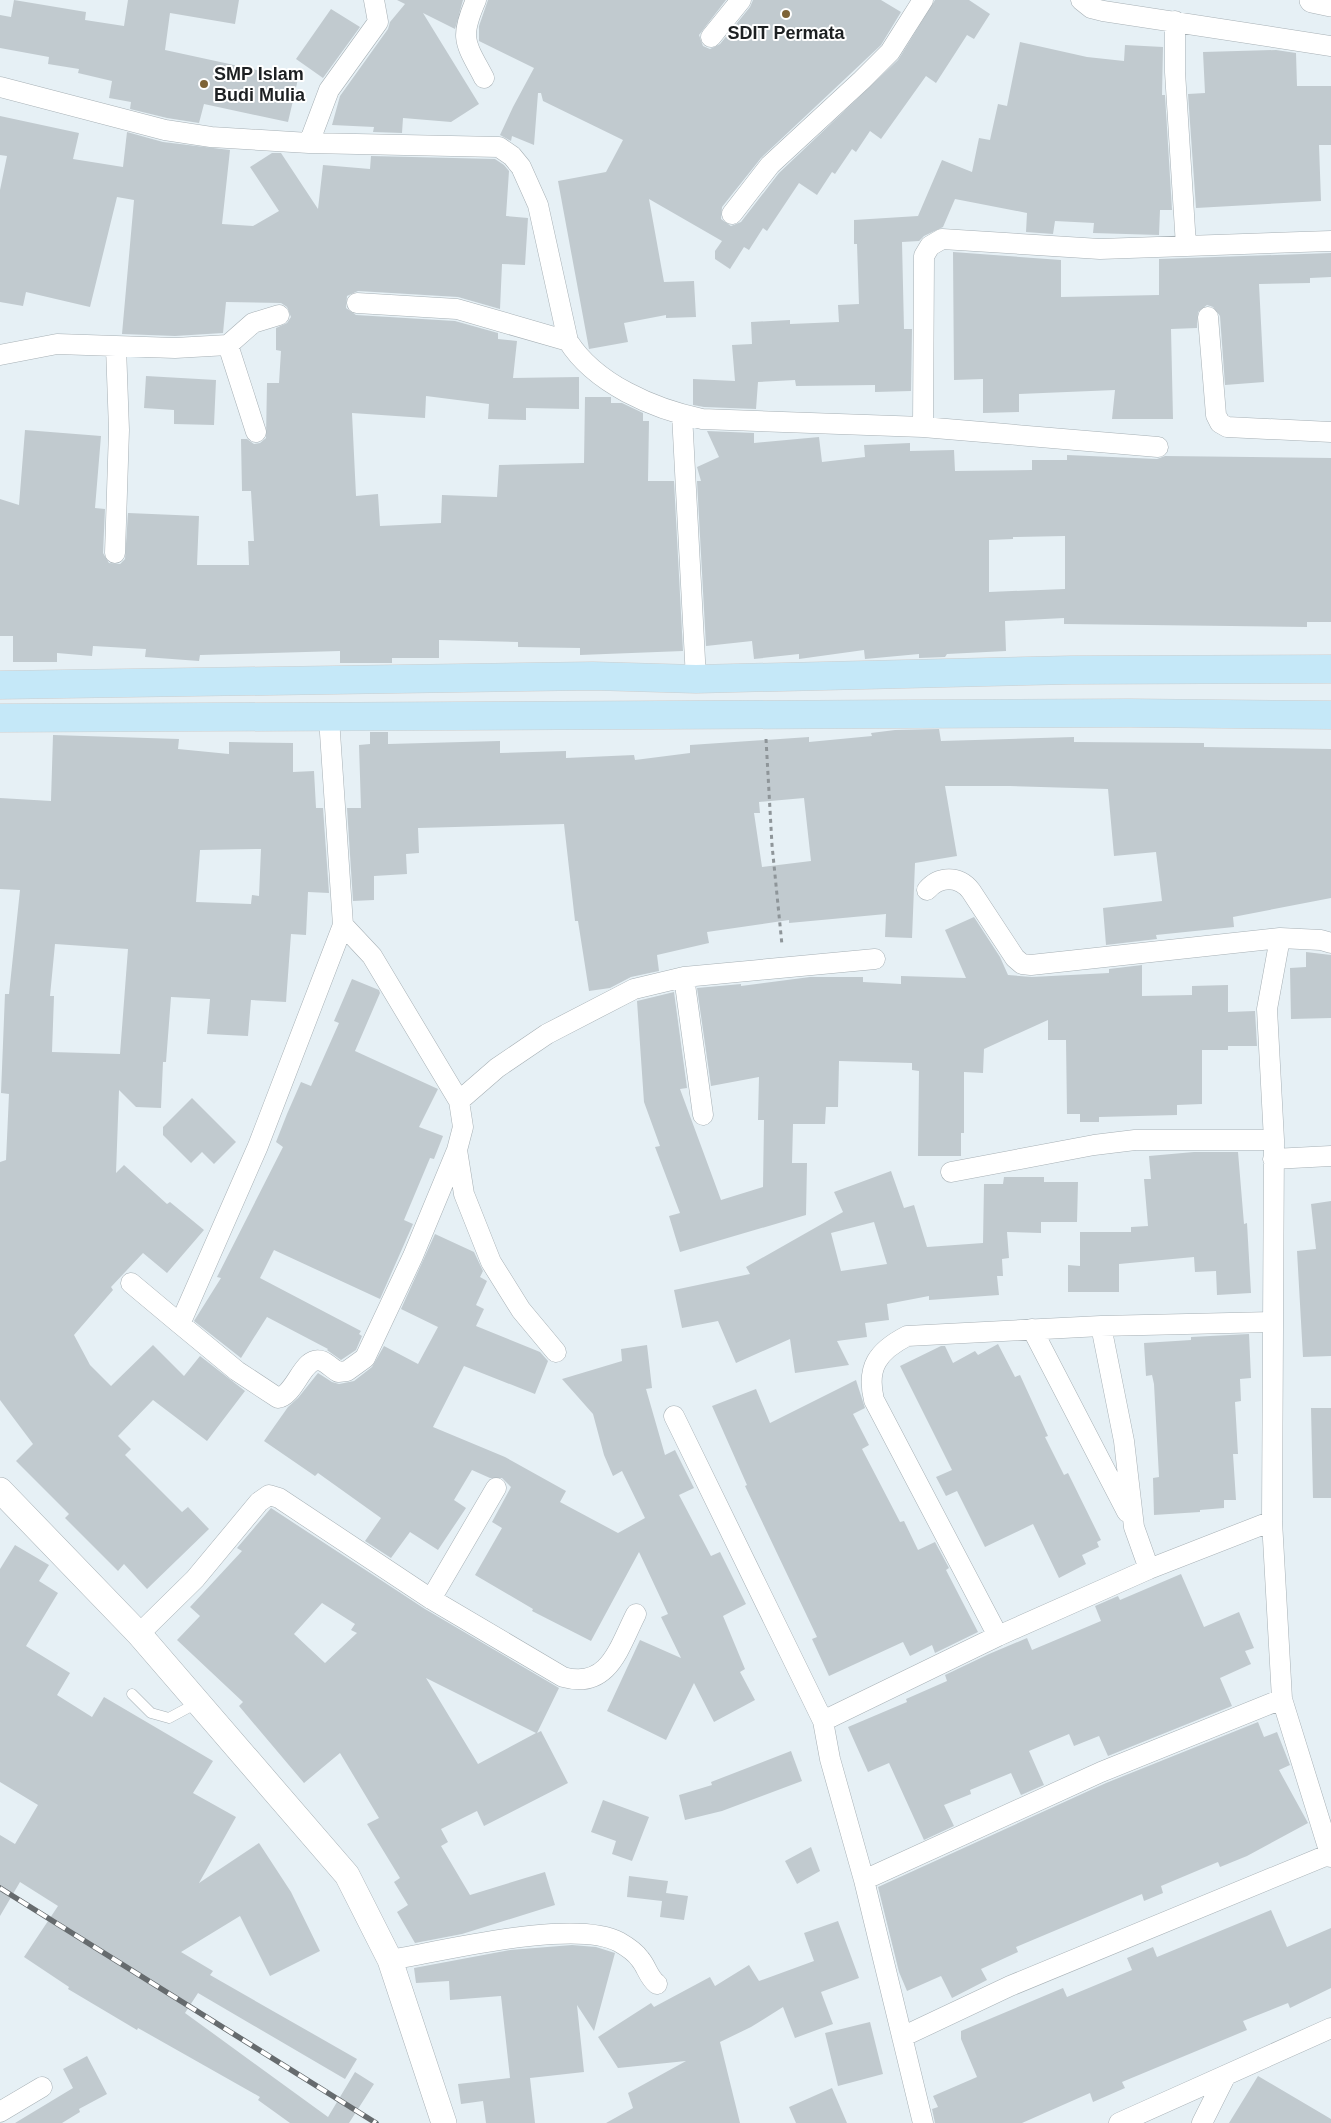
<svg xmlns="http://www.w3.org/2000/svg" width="1331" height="2123" font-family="Helvetica,sans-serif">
<rect width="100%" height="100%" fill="#e6f0f5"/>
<!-- building -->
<path fill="#c1cacf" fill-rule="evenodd" d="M 14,0 L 86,12 L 85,20 L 124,26 L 128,0 L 239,0 L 235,24 L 170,13 L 165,50 L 298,79 L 288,122 L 204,104 L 199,123 L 167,118 L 130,109 L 131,102 L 109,98 L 112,81 L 78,73 L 79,69 L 48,64 L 49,57 L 0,48 L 0,15 L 11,17 Z
M 397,0 L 463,0 L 455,29 L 423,13 L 479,104 L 451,122 L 403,118 L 402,133 L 373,132 L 374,127 L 332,125 L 340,96 L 388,29 L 390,22 L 405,4 Z
M 488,0 L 726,0 L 699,35 L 703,46 L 710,49 L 720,44 L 750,7 L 753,0 L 881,0 L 901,12 L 881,45 L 761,158 L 722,207 L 721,219 L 731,226 L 741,222 L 779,173 L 898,60 L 935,0 L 969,0 L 990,14 L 974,39 L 967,35 L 936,83 L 926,76 L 881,139 L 870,131 L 856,152 L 852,149 L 835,174 L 832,172 L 817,195 L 799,183 L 767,231 L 763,228 L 749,250 L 744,247 L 730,269 L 715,259 L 715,251 L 722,241 L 649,199 L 664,282 L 694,281 L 696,317 L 666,318 L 666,315 L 624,323 L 628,342 L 589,349 L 558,181 L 606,172 L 623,140 L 543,101 L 541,93 L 538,93 L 534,145 L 512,136 L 511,141 L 500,135 L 513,107 L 534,68 L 479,41 L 479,26 Z
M 331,9 L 360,27 L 323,78 L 296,59 Z
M 1020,42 L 1087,57 L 1124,61 L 1125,45 L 1163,47 L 1162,95 L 1165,95 L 1172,210 L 1160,210 L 1159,235 L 1093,233 L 1094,223 L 1055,221 L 1053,234 L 1026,232 L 1027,213 L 955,199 L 943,227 L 924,236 L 919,241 L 902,242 L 904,329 L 912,329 L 911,391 L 875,392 L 875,385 L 796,386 L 795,380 L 758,382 L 756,409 L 704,407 L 693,405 L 693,379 L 735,381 L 732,345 L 752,344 L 751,322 L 790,320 L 790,324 L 839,322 L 838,305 L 859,304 L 857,244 L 854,244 L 854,220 L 918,216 L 942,160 L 972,172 L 979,138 L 990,140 L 998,104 L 1007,106 Z
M 1276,50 L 1296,53 L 1297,86 L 1331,86 L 1331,145 L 1319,145 L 1321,201 L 1196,208 L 1188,94 L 1205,93 L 1203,52 Z
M 0,116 L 79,133 L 73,159 L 123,167 L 127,132 L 163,142 L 230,150 L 222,224 L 253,226 L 279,211 L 250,167 L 272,153 L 281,153 L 318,209 L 323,165 L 370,169 L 371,156 L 495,159 L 504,165 L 509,171 L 506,216 L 528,218 L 525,265 L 502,264 L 500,309 L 458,297 L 358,291 L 347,296 L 346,308 L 356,315 L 455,321 L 498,333 L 498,339 L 517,341 L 513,378 L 579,377 L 579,409 L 526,408 L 526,420 L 488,419 L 489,404 L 426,396 L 425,418 L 352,413 L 356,496 L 378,494 L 380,526 L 441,523 L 442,495 L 497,497 L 499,465 L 584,463 L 585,397 L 611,397 L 611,403 L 622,403 L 643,413 L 643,421 L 649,421 L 648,481 L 674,481 L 683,651 L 580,655 L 580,648 L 518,647 L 518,642 L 439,640 L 439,658 L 392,658 L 392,663 L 340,663 L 340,651 L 200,655 L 199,661 L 145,657 L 146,649 L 93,646 L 92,656 L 57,653 L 57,662 L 13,662 L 13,636 L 0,636 L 0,499 L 19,505 L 25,430 L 101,436 L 95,508 L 105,509 L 103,553 L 109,563 L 120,564 L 125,559 L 128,513 L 199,516 L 197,565 L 249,565 L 248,541 L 254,541 L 251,491 L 242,491 L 241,439 L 247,439 L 254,444 L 260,443 L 266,438 L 267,383 L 279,383 L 281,351 L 276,350 L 276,328 L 287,323 L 291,317 L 287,307 L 281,303 L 226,302 L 223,333 L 175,336 L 122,334 L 134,200 L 117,197 L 90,307 L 26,292 L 23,306 L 0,302 L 0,190 L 7,156 L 0,155 Z
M 953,252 L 1061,260 L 1061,297 L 1159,295 L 1159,259 L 1331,253 L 1331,277 L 1310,278 L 1310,283 L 1259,284 L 1264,382 L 1225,385 L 1220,316 L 1213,307 L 1207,305 L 1198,312 L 1197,328 L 1171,329 L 1173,419 L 1112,419 L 1115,390 L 1019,394 L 1019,412 L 983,413 L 983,379 L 954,380 Z
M 146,376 L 216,380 L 214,425 L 174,424 L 174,410 L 144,408 Z
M 707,431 L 754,433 L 754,443 L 819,437 L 822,462 L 865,457 L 864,445 L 910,443 L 910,451 L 954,450 L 955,471 L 1032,470 L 1032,460 L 1067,460 L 1067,455 L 1157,459 L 1165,456 L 1331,458 L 1331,622 L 1307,622 L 1307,627 L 1064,624 L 1064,618 L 1005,621 L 1006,651 L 947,654 L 945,657 L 919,658 L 919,654 L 865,659 L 864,650 L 799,659 L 799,654 L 754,659 L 752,641 L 706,646 L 697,481 L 701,481 L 697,467 L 719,457 ZM 1065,536 L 1065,589 L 989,592 L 989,540 L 1013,539 L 1013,537 Z
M 939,729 L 941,741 L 1074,737 L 1074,742 L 1204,743 L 1204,747 L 1331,749 L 1331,898 L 1233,917 L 1234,927 L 1156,935 L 1157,939 L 1106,945 L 1103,908 L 1162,901 L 1156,852 L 1114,856 L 1108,789 L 1010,786 L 945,786 L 957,856 L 915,863 L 912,938 L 885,937 L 886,914 L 789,923 L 789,920 L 707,932 L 709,943 L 657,955 L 659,971 L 631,977 L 610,988 L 589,991 L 578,921 L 575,921 L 564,824 L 418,828 L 419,853 L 406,854 L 407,874 L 374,876 L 374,900 L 353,901 L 347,808 L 361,808 L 359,745 L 370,744 L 370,732 L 388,732 L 388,744 L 500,741 L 500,753 L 566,751 L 566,758 L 634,755 L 635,760 L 690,753 L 690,745 L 809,737 L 809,742 L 872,736 L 871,733 L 895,730 ZM 804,798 L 811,861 L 762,867 L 754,813 L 760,813 L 759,802 Z
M 53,735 L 179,739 L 178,749 L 229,754 L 229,742 L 293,743 L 293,772 L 314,771 L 316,808 L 323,808 L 329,893 L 308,892 L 306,935 L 291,934 L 286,1002 L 251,1000 L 248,1036 L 207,1034 L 210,999 L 171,997 L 166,1062 L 163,1062 L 161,1108 L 136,1107 L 119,1090 L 116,1173 L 124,1165 L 167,1204 L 170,1202 L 204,1230 L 167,1273 L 143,1253 L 111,1287 L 113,1290 L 74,1335 L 90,1365 L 111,1386 L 153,1345 L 184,1376 L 200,1356 L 245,1391 L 207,1441 L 153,1400 L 118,1436 L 131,1449 L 125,1455 L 182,1512 L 188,1507 L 209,1529 L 147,1589 L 124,1564 L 118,1571 L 65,1518 L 69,1514 L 16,1461 L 33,1444 L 0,1400 L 0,1162 L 6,1160 L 9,1094 L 1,1093 L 5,994 L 9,994 L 20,890 L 0,889 L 0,798 L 51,801 ZM 261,849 L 259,896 L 252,895 L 251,904 L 196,902 L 200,850 ZM 55,944 L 128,949 L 120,1054 L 52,1052 L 54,996 L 50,996 Z
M 974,917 L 1000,957 L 1008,975 L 1032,977 L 1109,973 L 1109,969 L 1142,965 L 1142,996 L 1192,995 L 1192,986 L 1228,985 L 1228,1012 L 1255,1011 L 1257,1046 L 1228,1046 L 1228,1050 L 1202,1050 L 1202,1104 L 1177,1105 L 1177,1115 L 1099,1117 L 1099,1122 L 1080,1122 L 1080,1114 L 1067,1114 L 1066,1040 L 1048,1040 L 1048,1020 L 984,1049 L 983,1073 L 964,1072 L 964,1133 L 961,1133 L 961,1156 L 918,1156 L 919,1071 L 912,1070 L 912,1063 L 839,1061 L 838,1107 L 826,1107 L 825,1124 L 793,1124 L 792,1163 L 807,1163 L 806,1215 L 680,1252 L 669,1216 L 680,1213 L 655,1147 L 660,1146 L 644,1102 L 637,1001 L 674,992 L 687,1088 L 680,1089 L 721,1200 L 763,1187 L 764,1120 L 758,1120 L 759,1077 L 711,1086 L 697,988 L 741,984 L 741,986 L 810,977 L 863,977 L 863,982 L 901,984 L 901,976 L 966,978 L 945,930 Z
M 1306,952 L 1331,955 L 1331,1018 L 1291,1019 L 1290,968 L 1306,967 Z
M 352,979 L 379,990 L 380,993 L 355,1051 L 438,1089 L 419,1127 L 443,1136 L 434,1159 L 430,1158 L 404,1220 L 413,1224 L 380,1299 L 274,1250 L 260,1278 L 361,1331 L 359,1334 L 362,1336 L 356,1350 L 341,1360 L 327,1350 L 328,1349 L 267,1317 L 241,1358 L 194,1321 L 221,1278 L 217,1277 L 283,1147 L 276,1142 L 287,1114 L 301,1082 L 311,1086 L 339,1023 L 334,1021 Z
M 192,1098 L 236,1142 L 214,1164 L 202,1152 L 191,1163 L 163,1135 L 163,1127 Z
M 1194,1152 L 1238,1152 L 1244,1224 L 1247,1223 L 1251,1293 L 1217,1295 L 1216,1271 L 1195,1272 L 1194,1257 L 1119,1264 L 1119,1292 L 1068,1292 L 1068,1265 L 1080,1266 L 1080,1232 L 1131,1232 L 1131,1227 L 1148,1226 L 1144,1179 L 1151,1179 L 1149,1156 Z
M 891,1171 L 904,1208 L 914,1205 L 927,1247 L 983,1243 L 984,1184 L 1003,1184 L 1004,1177 L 1044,1177 L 1044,1182 L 1078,1182 L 1077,1222 L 1041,1222 L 1041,1233 L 1007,1232 L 1009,1258 L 1002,1259 L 1003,1276 L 997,1276 L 999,1295 L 929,1300 L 929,1296 L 887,1304 L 889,1320 L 865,1323 L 867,1337 L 837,1341 L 849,1365 L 795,1373 L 790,1339 L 736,1363 L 718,1321 L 682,1328 L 674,1290 L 750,1274 L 746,1267 L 843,1212 L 834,1192 ZM 874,1222 L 887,1264 L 841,1271 L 831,1233 Z
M 1331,1201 L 1331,1356 L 1303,1357 L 1297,1251 L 1316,1249 L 1311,1204 Z
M 435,1234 L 474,1252 L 483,1271 L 480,1277 L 487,1281 L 476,1305 L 484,1309 L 476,1326 L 540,1352 L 548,1361 L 535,1394 L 464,1366 L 433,1427 L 505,1457 L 566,1491 L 560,1502 L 618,1533 L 645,1518 L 622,1471 L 613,1476 L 604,1455 L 593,1414 L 562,1379 L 622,1361 L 621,1349 L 647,1345 L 652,1388 L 646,1389 L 665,1455 L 675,1450 L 694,1488 L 679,1495 L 711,1556 L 720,1552 L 746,1604 L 723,1616 L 745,1669 L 740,1672 L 755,1700 L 714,1722 L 694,1683 L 666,1740 L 607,1711 L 640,1640 L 681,1658 L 661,1617 L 668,1614 L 639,1552 L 591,1641 L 532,1611 L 533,1609 L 475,1575 L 502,1528 L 492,1522 L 511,1487 L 502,1478 L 490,1478 L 472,1470 L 454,1500 L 466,1508 L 438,1550 L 410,1532 L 391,1558 L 365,1541 L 381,1518 L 318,1473 L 315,1476 L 264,1441 L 288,1407 L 298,1398 L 318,1373 L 332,1382 L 339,1384 L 354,1381 L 372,1367 L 384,1346 L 418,1364 L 438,1327 L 401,1309 Z
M 1249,1334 L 1251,1378 L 1240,1379 L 1241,1401 L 1235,1402 L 1238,1454 L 1233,1454 L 1236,1500 L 1224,1500 L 1224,1508 L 1200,1510 L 1200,1512 L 1154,1515 L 1153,1478 L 1159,1477 L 1154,1384 L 1152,1375 L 1146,1376 L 1144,1343 L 1191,1340 L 1191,1337 Z
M 998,1344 L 1015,1377 L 1020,1375 L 1048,1436 L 1045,1437 L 1064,1475 L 1068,1473 L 1101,1540 L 1097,1542 L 1099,1547 L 1082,1555 L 1086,1564 L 1059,1578 L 1033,1524 L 985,1547 L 957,1491 L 946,1496 L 936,1477 L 952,1470 L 900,1366 L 941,1346 L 945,1346 L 953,1363 L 975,1351 L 978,1355 Z
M 856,1380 L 865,1408 L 853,1414 L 869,1445 L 862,1449 L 900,1522 L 904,1521 L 918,1550 L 935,1542 L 949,1568 L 946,1570 L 978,1632 L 935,1653 L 932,1645 L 910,1656 L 903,1642 L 829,1676 L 812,1639 L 817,1637 L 745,1486 L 747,1485 L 712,1406 L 756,1389 L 770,1423 Z
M 1311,1408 L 1331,1408 L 1331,1498 L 1313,1498 Z
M 271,1508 L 425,1609 L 559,1688 L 537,1733 L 541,1731 L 568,1783 L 484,1826 L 477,1811 L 441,1829 L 448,1842 L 441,1846 L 470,1895 L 545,1872 L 555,1905 L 462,1934 L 415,1943 L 397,1912 L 408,1905 L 394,1882 L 400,1878 L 367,1824 L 379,1818 L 340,1753 L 304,1783 L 239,1706 L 243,1702 L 177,1640 L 200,1616 L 190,1607 L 242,1551 L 237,1548 ZM 322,1603 L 355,1624 L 351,1630 L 357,1633 L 325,1663 L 294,1634 ZM 426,1678 L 536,1733 L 478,1764 Z
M 15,1545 L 49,1565 L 39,1581 L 58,1593 L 26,1646 L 70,1673 L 57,1695 L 92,1717 L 104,1697 L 213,1761 L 193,1793 L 236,1817 L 199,1883 L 259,1843 L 291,1892 L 320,1951 L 270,1976 L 240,1916 L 181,1952 L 213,1971 L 210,1975 L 357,2059 L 345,2079 L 198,1993 L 185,2013 L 328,2117 L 355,2072 L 374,2084 L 349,2123 L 290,2123 L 258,2100 L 260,2097 L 138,2028 L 137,2030 L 68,1989 L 69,1987 L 24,1957 L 58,1906 L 20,1882 L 0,1916 L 0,1835 L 15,1844 L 38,1805 L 0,1782 L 0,1569 Z
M 1181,1574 L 1204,1627 L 1239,1612 L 1254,1648 L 1245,1651 L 1251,1664 L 1220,1678 L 1232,1706 L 1108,1756 L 1099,1736 L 1074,1746 L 1069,1734 L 1029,1751 L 1044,1785 L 1021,1795 L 1011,1773 L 970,1790 L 971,1794 L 944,1805 L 954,1826 L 924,1840 L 889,1763 L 868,1772 L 848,1727 L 907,1702 L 906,1699 L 947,1681 L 945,1675 L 989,1654 L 1027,1638 L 1032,1650 L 1101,1621 L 1095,1606 L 1118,1596 L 1120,1600 Z
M 1258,1722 L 1264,1737 L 1277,1732 L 1290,1765 L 1279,1770 L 1308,1823 L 1247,1856 L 1220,1867 L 1218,1862 L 1161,1886 L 1163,1893 L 1144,1901 L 1142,1894 L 1016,1947 L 1018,1952 L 981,1969 L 987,1980 L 952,1998 L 941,1976 L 907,1991 L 899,1972 L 878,1887 L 1106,1783 Z
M 791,1751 L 802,1781 L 722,1811 L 685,1820 L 679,1795 L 712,1785 L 711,1782 Z
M 603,1800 L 649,1817 L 632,1861 L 612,1854 L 616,1841 L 591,1832 Z
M 811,1847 L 820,1871 L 797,1884 L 785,1861 Z
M 629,1876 L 668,1881 L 666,1893 L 688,1896 L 684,1920 L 660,1917 L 662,1901 L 627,1897 Z
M 1271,1910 L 1287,1947 L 1331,1928 L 1331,1988 L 1290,2008 L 1288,2003 L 1243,2021 L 1247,2030 L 1122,2082 L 1125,2088 L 1093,2102 L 1090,2093 L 1022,2123 L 935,2123 L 932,2109 L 938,2107 L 933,2096 L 977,2077 L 961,2039 L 961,2031 L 1063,1988 L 1067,1997 L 1132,1970 L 1127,1958 L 1153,1947 L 1157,1957 Z
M 838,1921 L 859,1978 L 821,1992 L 833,2024 L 795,2038 L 783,2007 L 751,2027 L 720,2042 L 740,2123 L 606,2123 L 633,2108 L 628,2093 L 686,2061 L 618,2068 L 598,2037 L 651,2003 L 654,2007 L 710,1977 L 715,1986 L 749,1965 L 759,1981 L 814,1961 L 804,1933 Z
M 572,1945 L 596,1947 L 615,1953 L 594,2031 L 577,2005 L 584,2072 L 530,2078 L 535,2123 L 486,2123 L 483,2101 L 461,2104 L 458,2084 L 510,2078 L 501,1996 L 450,2000 L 449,1981 L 416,1983 L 414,1968 L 510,1950 Z
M 870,2022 L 883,2074 L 838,2086 L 825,2033 Z
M 87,2056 L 107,2094 L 79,2109 L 80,2112 L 62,2123 L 15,2123 L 73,2088 L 63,2069 Z
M 1258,2076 L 1331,2119 L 1331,2123 L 1229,2123 Z
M 832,2088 L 847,2123 L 796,2123 L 789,2107 Z"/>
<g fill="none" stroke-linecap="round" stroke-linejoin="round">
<defs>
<path id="service" d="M 132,1694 L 151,1713 L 169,1718 L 197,1703"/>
<path id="minor" d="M 476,0 C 459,39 465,42 484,78
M 1081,0 L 1091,8 L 1103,11 L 1331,46
M 1175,21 L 1175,72 L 1186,246
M 711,37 L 741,0
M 0,87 L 165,130 L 211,137 L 309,143 L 499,147 L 512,156 L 521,167 L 538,205 L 568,341 C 595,384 654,409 702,419 L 923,427 L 1158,447
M 309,143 L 329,90 L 378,22 L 374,0
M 732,214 L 770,165 L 862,80 L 890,52 L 923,0
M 357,303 L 457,309 L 568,341
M 1208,317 L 1216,415 L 1220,423 L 1227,427 L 1331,432
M 228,345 L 256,432
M 0,355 L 57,344 L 175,348 L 228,345 L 253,323 L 279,315
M 682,414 L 696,679
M 923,427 L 924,256 L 930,246 L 942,239 L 1100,249 L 1331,241
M 115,553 L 119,430 L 116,347
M 329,718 L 343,925 L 258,1146 L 180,1324 L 237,1371 L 278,1398 C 296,1395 303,1354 322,1361 C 327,1363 333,1369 338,1372 L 347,1371 L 365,1358 L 413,1256 L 457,1150 L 463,1127 L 459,1101 L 372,956 L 343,925
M 927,890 C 939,876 959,875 971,891 L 1015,958 L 1022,964 L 1031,965 L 1280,938 L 1321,940 L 1331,943
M 1280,938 L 1267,1009 L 1274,1140 L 1272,1521 L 1282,1699 L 1331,1857
M 684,977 L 703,1115
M 459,1101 L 497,1068 L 547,1034 L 634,989 L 684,977 L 875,959
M 457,1150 L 464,1194 L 491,1262 L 521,1310 L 556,1352
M 1273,1159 L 1331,1156
M 951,1172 L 1094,1145 L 1135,1140 L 1274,1140
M 131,1283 L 180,1324
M 1101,1326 L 1273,1322
M 1032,1329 L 1127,1512
M 674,1416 L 823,1721 L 830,1759 L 864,1880 L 923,2123
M 431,1599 L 496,1488
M 139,1634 L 195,1579 L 259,1502 L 269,1495 L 279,1498 L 431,1599 L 563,1677 C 609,1690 619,1647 636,1614
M 998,1636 L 874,1400 C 866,1367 878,1351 907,1336 L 1101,1326 L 1124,1441 L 1134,1527 L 1149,1569
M 823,1721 L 998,1636 L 1149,1569 L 1272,1521
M 864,1880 L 1101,1772 L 1282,1699
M 390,1960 C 443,1951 575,1918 619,1942 C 626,1946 636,1953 640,1959 C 647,1967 648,1977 657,1984
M 902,2037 L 1010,1986 L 1330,1854
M 0,2112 L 42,2087
M 1119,2123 L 1331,2028
M 1202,2123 L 1226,2075"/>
<path id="tertiary" d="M 1312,0 L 1331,4
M 0,1490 L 139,1634 L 347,1875 L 390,1960 L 444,2123"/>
<path id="primary" d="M 0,685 L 593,676 L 696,679 L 1071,670 L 1331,669
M 0,718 L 1130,713 L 1331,715"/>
</defs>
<!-- service casing -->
<use href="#service" stroke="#a7b0b5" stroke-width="11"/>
<!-- minor casing -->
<use href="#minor" stroke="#a7b0b5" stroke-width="21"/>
<!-- tertiary casing -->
<use href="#tertiary" stroke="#a7b0b5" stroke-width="26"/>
<!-- primary casing -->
<use href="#primary" stroke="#cdcece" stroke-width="29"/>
<!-- path -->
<path stroke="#8e9599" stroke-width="3" stroke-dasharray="4 4" stroke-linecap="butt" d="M 766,739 L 772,845 L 782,945"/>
<!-- service -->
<use href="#service" stroke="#fff" stroke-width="10"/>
<!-- minor -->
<use href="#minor" stroke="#fff" stroke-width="20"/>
<!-- tertiary -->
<use href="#tertiary" stroke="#fff" stroke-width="25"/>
<!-- primary -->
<use href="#primary" stroke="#c5e8f8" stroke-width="28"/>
<defs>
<path id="rail" d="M 0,1888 L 376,2123"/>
</defs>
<!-- rail casing -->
<use href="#rail" stroke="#666b6e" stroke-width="5.5"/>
<!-- rail -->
<use href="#rail" stroke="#fff" stroke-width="4" stroke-dasharray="11" stroke-linecap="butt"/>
</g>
<!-- markers -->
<g fill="#7d6235" stroke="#fff" stroke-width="2">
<circle cx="786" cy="14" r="5"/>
<circle cx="204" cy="84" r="5"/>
</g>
<g text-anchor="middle" stroke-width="4" stroke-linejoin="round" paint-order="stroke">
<!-- poi labels -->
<g font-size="18" font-weight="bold" fill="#1d2022" stroke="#fff">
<text x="786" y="39">SDIT Permata</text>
<text x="214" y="80" text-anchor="start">SMP Islam<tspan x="214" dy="21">Budi Mulia</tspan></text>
</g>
</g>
</svg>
